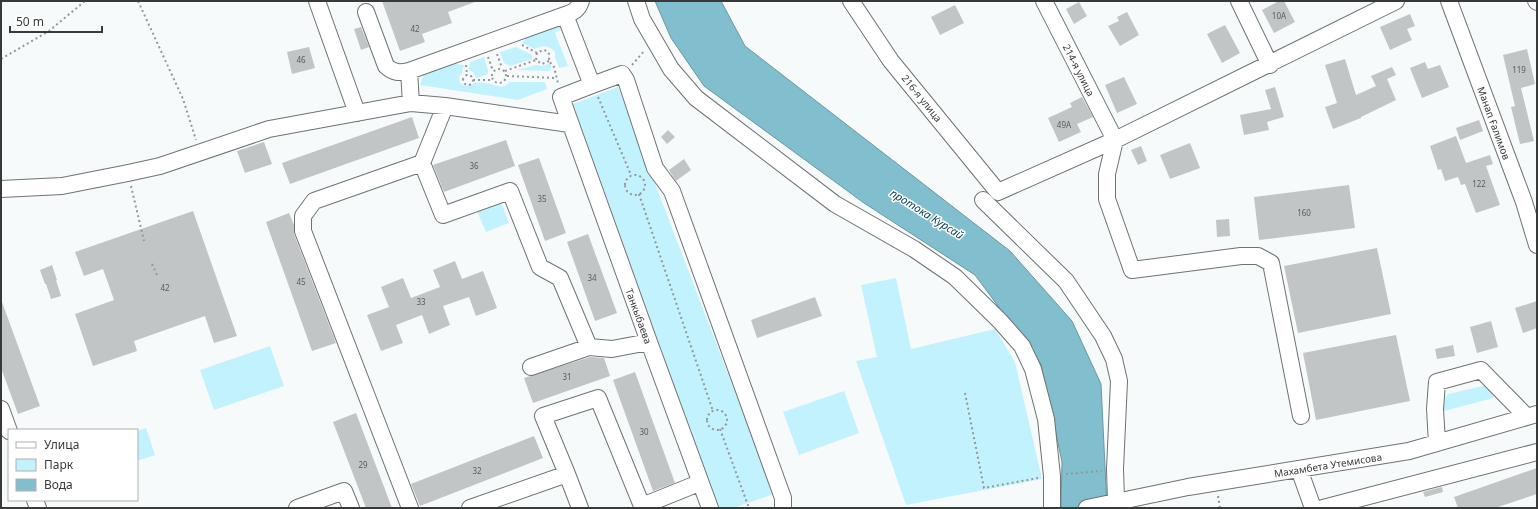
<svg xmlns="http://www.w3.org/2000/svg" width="1538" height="509" font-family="'Noto Sans',sans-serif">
<rect width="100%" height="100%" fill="#f7fafb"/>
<!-- green -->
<path fill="#c1f2fe" d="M 559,22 L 563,28 L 555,33 L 568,66 L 559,68 L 555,57 L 555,52 C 549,45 542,45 535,49 L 522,43 L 530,33 Z
M 516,47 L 532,55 L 532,59 L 510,66 L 504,63 L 500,52 Z
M 484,57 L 488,70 L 488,74 L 476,78 L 473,72 L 469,70 L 470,62 Z
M 448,63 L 464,65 L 462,73 L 459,77 L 460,83 L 465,86 C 469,86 471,84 474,83 C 478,82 488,83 491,84 C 499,86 502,90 509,82 L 545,82 L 547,89 L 518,100 L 420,85 L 425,71 Z
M 551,63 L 551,69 L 550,71 L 516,70 L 536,65 L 543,66 Z
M 618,87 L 774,494 L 733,508 L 718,508 L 573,104 Z
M 501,202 L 509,223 L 486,232 L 477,211 Z
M 896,278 L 911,349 L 995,329 L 1015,362 L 1042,479 L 906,505 L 856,361 L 877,357 L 861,285 Z
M 270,346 L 284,386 L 214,410 L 200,370 Z
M 1487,385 L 1494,390 L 1493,398 L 1441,412 L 1443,400 L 1448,394 Z
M 844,391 L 859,433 L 799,455 L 783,412 Z
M 146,428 L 155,455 L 137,461 L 137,431 Z"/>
<!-- water -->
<path fill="#81bfce" stroke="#6b97a1" d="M 655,1 L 721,1 L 745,46 L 1010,251 L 1072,321 L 1101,384 L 1107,508 L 1061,508 L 1062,462 L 1041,364 L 975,275 L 864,203 L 704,86 L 671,38 Z"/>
<!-- building -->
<path fill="#c2c5c6" d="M 382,1 L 475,1 L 475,2 L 448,12 L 452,23 L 422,34 L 425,42 L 400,51 Z
M 1279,1 L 1284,1 L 1295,22 L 1274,33 L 1262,10 Z
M 1079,2 L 1087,16 L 1074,24 L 1066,9 Z
M 955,5 L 964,23 L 940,35 L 931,17 Z
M 1127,12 L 1139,35 L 1120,46 L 1108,26 L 1119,21 L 1117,17 Z
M 1410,14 L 1415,26 L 1407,29 L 1412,40 L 1390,50 L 1380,27 Z
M 1225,25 L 1240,53 L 1222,63 L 1207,34 Z
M 361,27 L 369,47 L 361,50 L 354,29 Z
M 309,47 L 315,68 L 292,74 L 287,52 Z
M 1527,49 L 1535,84 L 1521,88 L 1534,141 L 1520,144 L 1511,107 L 1515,106 L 1503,55 Z
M 1345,59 L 1356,95 L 1376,86 L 1371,76 L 1392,67 L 1396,75 L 1387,79 L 1396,100 L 1361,117 L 1361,118 L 1333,129 L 1325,107 L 1337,103 L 1325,65 Z
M 1425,62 L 1428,69 L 1440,65 L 1449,87 L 1422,98 L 1410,68 Z
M 1124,77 L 1137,104 L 1117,113 L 1105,85 Z
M 1275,87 L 1284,117 L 1267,122 L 1269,130 L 1244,135 L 1240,115 L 1271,109 L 1265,90 Z
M 1082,97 L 1093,117 L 1077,124 L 1081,132 L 1059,142 L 1048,118 L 1072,107 L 1070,103 Z
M 412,117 L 419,138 L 290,184 L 282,163 Z
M 1479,120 L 1483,131 L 1460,140 L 1456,128 Z
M 668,130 L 675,137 L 667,144 L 661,137 Z
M 1456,136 L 1466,163 L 1490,155 L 1493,164 L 1486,166 L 1500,205 L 1476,213 L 1465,184 L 1461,185 L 1458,177 L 1445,181 L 1441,169 L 1438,170 L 1430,146 Z
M 506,140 L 515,166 L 444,192 L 433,165 Z
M 264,142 L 272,164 L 245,173 L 237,151 Z
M 1190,143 L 1200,168 L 1170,179 L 1160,155 Z
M 1141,146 L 1147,161 L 1138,165 L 1131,150 Z
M 539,158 L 566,233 L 545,241 L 518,165 Z
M 684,159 L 691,170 L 676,181 L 669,170 Z
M 1349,185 L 1355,228 L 1259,240 L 1254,197 Z
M 193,211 L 237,336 L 214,343 L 205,316 L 134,341 L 137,351 L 93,366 L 75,314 L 114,300 L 103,269 L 84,276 L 75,252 Z
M 289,213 L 294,225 L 294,234 L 336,343 L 312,351 L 266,222 Z
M 1229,219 L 1230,236 L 1217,237 L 1216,220 Z
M 588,234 L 617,313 L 595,321 L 567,242 Z
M 1377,248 L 1391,314 L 1298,333 L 1284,266 Z
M 455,261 L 462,279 L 483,271 L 497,308 L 476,316 L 469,297 L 443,306 L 450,325 L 429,334 L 422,315 L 396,325 L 403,343 L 381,351 L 367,315 L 389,307 L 381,287 L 403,278 L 411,298 L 440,287 L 433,270 Z
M 52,265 L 57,280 L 56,280 L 61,296 L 51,299 L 46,284 L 45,284 L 40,270 Z
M 815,297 L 822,316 L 757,338 L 751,320 Z
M 1537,301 L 1537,328 L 1523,333 L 1515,308 Z
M 1,302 L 2,302 L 40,406 L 18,414 L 1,368 Z
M 1491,321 L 1498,347 L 1477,353 L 1470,327 Z
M 1396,335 L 1410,401 L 1316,420 L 1303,353 Z
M 1453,345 L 1455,356 L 1437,359 L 1435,349 Z
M 590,357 L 604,358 L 610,376 L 533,403 L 524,378 Z
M 635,372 L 675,483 L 653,491 L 613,380 Z
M 356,413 L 392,508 L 366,508 L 333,422 Z
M 534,436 L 543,458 L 420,506 L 411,484 Z
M 1537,468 L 1537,494 L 1495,508 L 1458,508 L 1454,497 Z
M 1442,487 L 1443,492 L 1425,497 L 1423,492 Z"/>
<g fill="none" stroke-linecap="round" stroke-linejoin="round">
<defs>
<path id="minor" d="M 317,1 L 357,113
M 636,1 L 642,19 L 671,69 L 696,98 L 835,204 L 914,249 L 955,277 L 1000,321 L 1022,346 L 1033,369 L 1046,419 L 1052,476 L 1052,508
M 851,1 L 891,61 L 998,192 L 1115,140 L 1396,1
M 1044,1 L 1115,140 L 1107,174 L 1107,199 L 1132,270 L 1241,256 L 1258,256 L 1271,263 L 1301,416
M 1239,1 L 1270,65
M 1449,1 L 1524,202 L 1537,245
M 1536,1 L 1537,2
M 366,12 L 386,66 C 394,73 399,73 409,71
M 565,15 C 574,12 578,10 581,1
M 592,85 L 622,74 L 626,80 L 655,168 L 672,191 L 783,498 L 783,508
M 411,103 L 409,71 L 565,15 L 592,85 L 561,97 L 649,342 L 710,508
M 422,163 L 445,106
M 1,189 L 62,186 L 128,173 L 160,166 L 269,129 L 411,103 L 445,106 L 570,124
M 983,200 L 1066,281 L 1103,336 L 1114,359 L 1119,381 L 1115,469 L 1116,501
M 531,367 L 589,347
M 1,409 L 9,431
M 1437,443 L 1435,409 L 1437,382 L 1481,370 L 1527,417
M 1299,469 L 1313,508
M 567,474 L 580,508
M 35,500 L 38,508
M 297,508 L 344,491 L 351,508
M 410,508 L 303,231 L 303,216 L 314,201 L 422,163 L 443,215 L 510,191 L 540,267 L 560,278 L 589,347 L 612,349 L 649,342
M 470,508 L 567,474 L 543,416 L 598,398 L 642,506 L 699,483
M 1087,508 L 1188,487 L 1409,451 L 1537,414
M 1323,508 L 1537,452"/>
</defs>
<!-- minor casing -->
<use href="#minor" stroke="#6f7273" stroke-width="18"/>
<!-- path -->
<path stroke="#949697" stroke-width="2" stroke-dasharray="2 3" stroke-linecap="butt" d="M 138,1 L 183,99 L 196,140
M 522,45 L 537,53
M 497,54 L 502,68
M 488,57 L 493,71
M 1,59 L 49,31 L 85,1
M 549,61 L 542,64 L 536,60 L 537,53 L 543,50 L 547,51 L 549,54 L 549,61 L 554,67 L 558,83
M 466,65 L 467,75
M 632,65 L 645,50
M492 76a7 7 0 1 1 14 0a7 7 0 1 1-14 0Z
M 505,71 L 536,60
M463 80a5 5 0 1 1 10 0a5 5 0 1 1-10 0Z
M 507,76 L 556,78
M 473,80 L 493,80
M 598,97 L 631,175
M625 185a10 10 0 1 1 20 0a10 10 0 1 1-20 0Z
M 131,186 L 144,241
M 639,194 L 713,411
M 152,264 L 157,275
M 965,393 L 984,488 L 1038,478
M707 420a10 10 0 1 1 20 0a10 10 0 1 1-20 0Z
M 720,429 L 749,508
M 1066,474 L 1102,471
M 1218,496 L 1220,508"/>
<!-- minor -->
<use href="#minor" stroke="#fff" stroke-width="16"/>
</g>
<g text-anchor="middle" stroke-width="3" stroke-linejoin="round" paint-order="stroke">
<!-- number labels -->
<g font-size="8" fill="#5a5c5c">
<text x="1279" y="19">10А</text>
<text x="415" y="32">42</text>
<text x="301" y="63">46</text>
<text x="1519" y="73">119</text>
<text x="1064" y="128">49А</text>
<text x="474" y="169">36</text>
<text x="1479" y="187">122</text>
<text x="542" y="202">35</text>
<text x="1304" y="216">160</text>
<text x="592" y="281">34</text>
<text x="301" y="285">45</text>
<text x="165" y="291">42</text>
<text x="421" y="305">33</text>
<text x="567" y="380">31</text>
<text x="644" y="435">30</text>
<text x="363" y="468">29</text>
<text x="477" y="474">32</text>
</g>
<!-- street labels -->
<g font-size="10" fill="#383939" stroke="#fff">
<text transform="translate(1079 70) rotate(63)" y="4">214-я улица</text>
<text transform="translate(922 98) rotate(51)" y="4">216-я улица</text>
<text transform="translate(1494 123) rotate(70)" y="4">Манап Ғалимов</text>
<text transform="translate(639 316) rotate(70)" y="4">Танкыбаева</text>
<text transform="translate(1328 465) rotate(-9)" y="4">Махамбета Утемисова</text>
</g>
<!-- water labels -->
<g font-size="11" font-style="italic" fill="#0b4450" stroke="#fff">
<text transform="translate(927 214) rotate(32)" y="4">протока Курсай</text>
</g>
</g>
<!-- border -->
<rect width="1538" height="509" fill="none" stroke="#383939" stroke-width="4"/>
<!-- legend -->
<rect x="8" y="429" width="130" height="72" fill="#ffffff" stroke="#afb0b0"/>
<rect x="16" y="442" width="20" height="6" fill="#ffffff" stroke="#afb0b0"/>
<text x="44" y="449" font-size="12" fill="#383939">Улица</text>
<rect x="16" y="459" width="20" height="12" fill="#c1f2fe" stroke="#afb0b0"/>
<text x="44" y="469" font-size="12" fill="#383939">Парк</text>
<rect x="16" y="479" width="20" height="12" fill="#81bfce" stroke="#afb0b0"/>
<text x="44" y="489" font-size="12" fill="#383939">Вода</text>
<!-- scale -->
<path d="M10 26v6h92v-6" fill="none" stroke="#383939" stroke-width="2"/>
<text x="16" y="26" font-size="12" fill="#383939" stroke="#ffffff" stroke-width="3" paint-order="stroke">50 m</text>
</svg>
